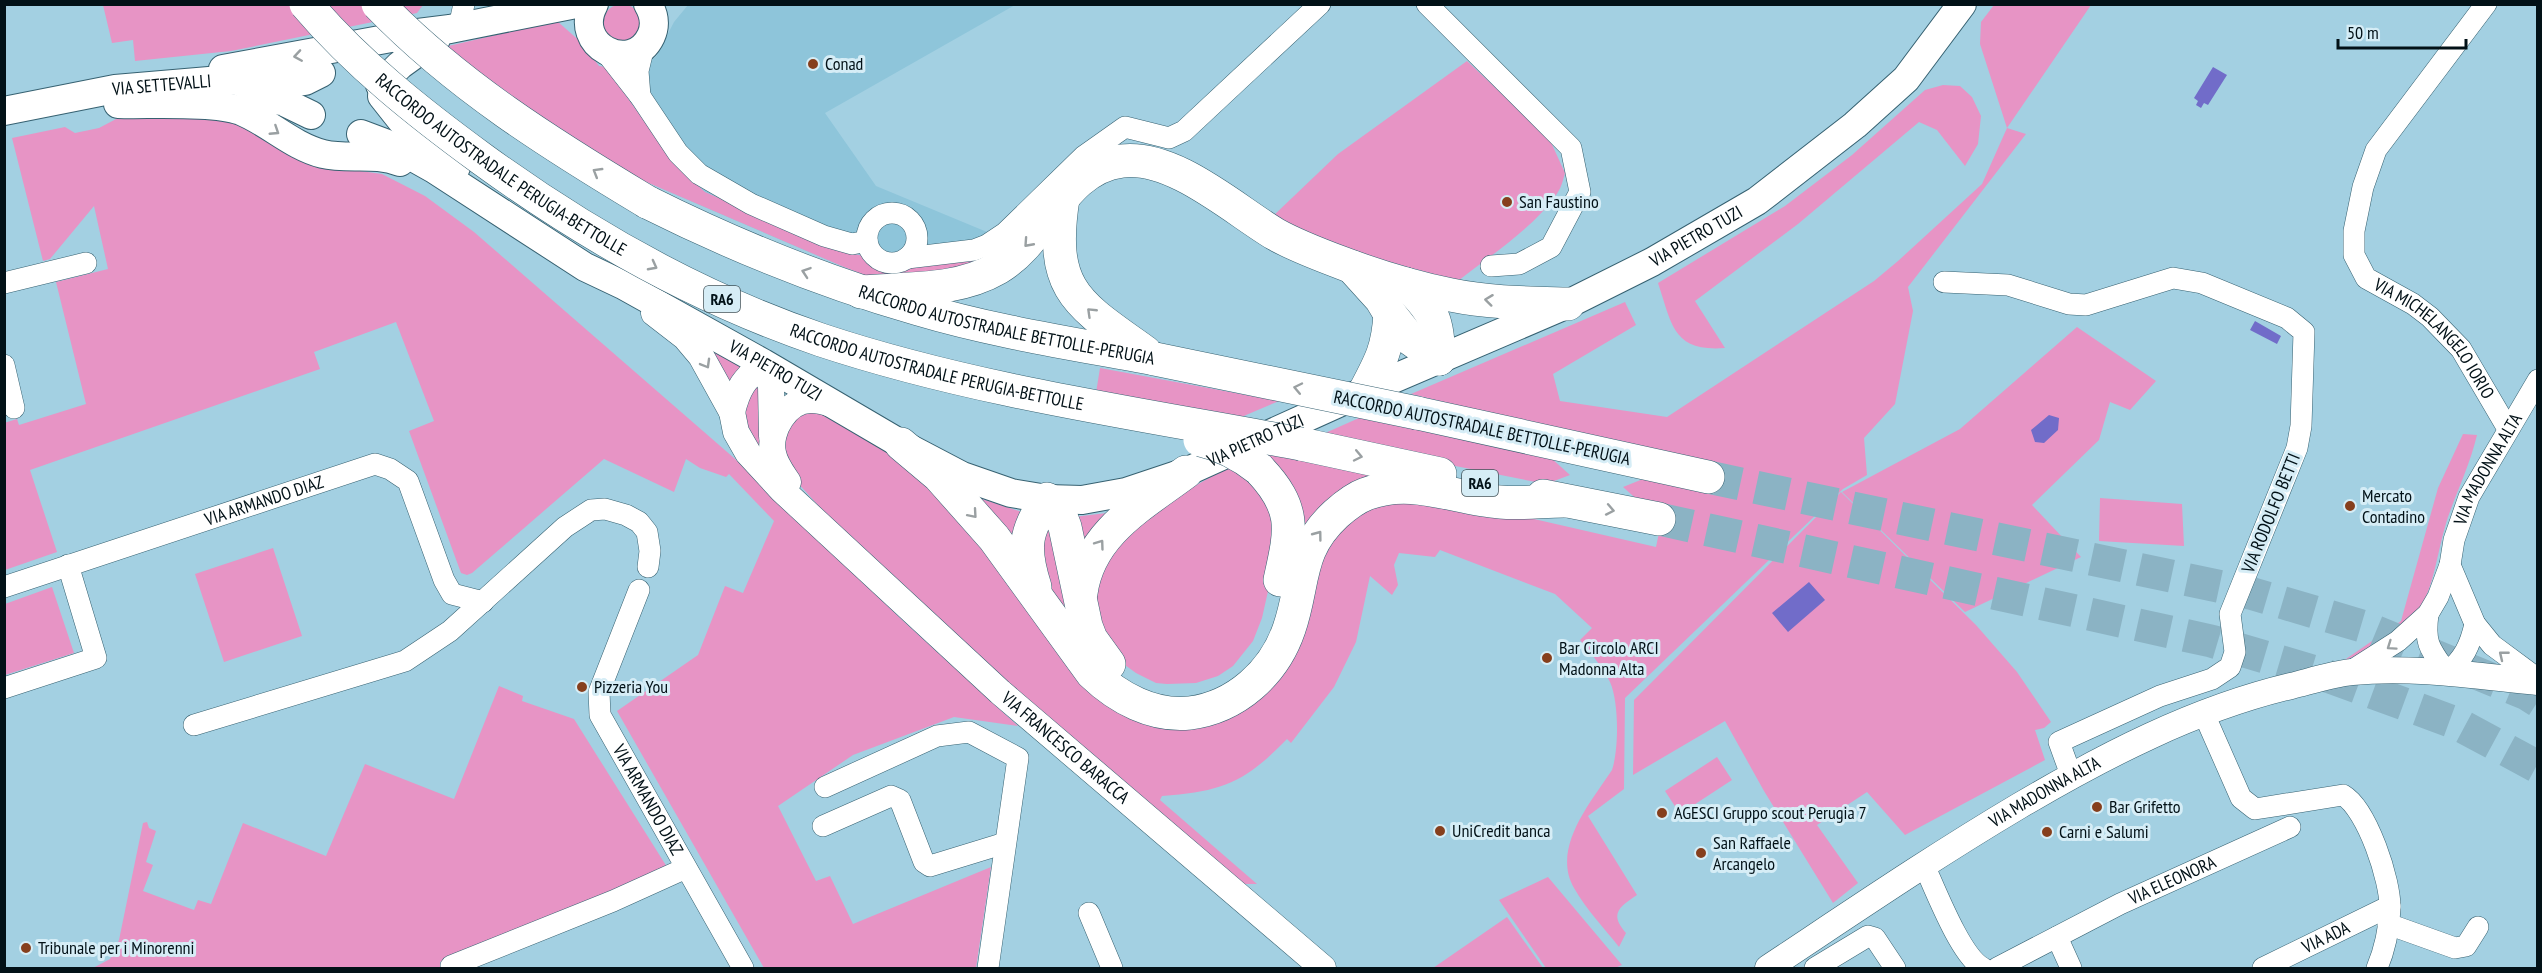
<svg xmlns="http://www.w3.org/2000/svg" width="2542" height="973" font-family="'PT Sans Narrow',sans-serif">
<rect width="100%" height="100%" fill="#a3d0e2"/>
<!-- built -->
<path fill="#8ec5da" d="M 688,5 L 1015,5 L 825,113 L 876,186 L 1016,244 L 933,280 L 844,267 L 637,178 L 582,43 L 599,66 L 632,70 L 656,57 L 674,22 Z"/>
<!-- green -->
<path fill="#e794c5" d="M603 23a19 19 0 1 1 38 0a19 19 0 1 1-38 0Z
M 103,5 L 423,5 L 417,13 L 231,51 L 135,61 L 133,40 L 112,43 Z
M 1994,5 L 2091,5 L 2007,128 L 2026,134 L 1908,287 L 1913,311 L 1895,404 L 1864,438 L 1867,475 L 1843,489 L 1625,698 L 1624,789 L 1588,816 L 1637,895 C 1619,907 1609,914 1626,933 L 1619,947 C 1604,928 1586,909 1574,888 C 1551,848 1591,802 1612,770 C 1619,749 1619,702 1610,682 C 1603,667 1590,653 1580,640 L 1592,628 L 1555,594 L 1440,550 L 1435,557 L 1399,553 L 1394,565 L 1398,585 L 1392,595 L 1370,576 L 1356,642 L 1334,687 L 1291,743 L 1287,739 C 1244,783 1224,791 1162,796 L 1160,800 L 1257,884 L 1243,884 L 993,672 L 835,524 L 787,471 L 780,436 L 803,411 L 823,411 L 926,474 L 1094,688 L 1235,712 L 1332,531 L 1391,495 L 1534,519 L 1656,547 L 1665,504 L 1641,503 L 1623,487 L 1643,479 L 1715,494 L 1721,470 L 1411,394 L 1625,302 L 1636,325 L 1553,374 L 1560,401 L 1667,417 L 1874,281 L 1898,261 L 1982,184 L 2007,128 L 1980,44 L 1981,22 Z
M 557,21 L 582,43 L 599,66 L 606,67 L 675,165 L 705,192 L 842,252 L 865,256 L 885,272 L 943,260 L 977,259 L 984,268 L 870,277 L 844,267 L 637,178 L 536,113 L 444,47 Z
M 1467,61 L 1549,138 L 1565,173 C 1563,180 1561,189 1556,195 C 1532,229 1491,255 1458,281 L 1350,251 L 1272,217 L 1338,154 Z
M 1943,85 L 1960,86 L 1972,97 L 1981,116 L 1978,144 L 1965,166 L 1937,130 L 1919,122 L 1798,224 L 1695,301 L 1725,348 C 1673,352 1672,325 1658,283 L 1785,206 L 1852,155 L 1925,90 Z
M 214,117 L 237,122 L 346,169 L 382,174 L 425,196 L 474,232 L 734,458 L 899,617 L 1018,726 L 954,717 L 853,755 L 778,806 L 816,881 L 830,876 L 853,924 L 991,867 L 976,968 L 764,968 L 617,711 L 698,655 L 725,586 L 743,593 L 774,521 L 729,474 L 726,477 L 700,468 L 686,459 L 674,492 L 604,459 L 472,573 L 467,575 L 461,573 L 409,431 L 434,421 L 396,322 L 314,352 L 320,369 L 30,470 L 57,552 L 5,570 L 4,423 L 17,419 L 19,425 L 86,404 L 56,282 L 108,269 L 94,206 L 50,259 L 43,261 L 12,138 L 65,127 L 75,133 L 99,128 L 118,118 Z
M 2077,327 L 2156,381 L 2130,410 L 2110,402 L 2099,440 L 2032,505 L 2081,557 L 1965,612 L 1842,492 L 1960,429 Z
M 691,328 L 747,362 L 728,385 Z
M 1100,368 L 1279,401 L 1232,421 L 1096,393 Z
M 761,382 L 764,452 L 751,451 L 740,400 Z
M 1359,418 L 1550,457 L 1570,475 L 1546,484 L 1314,438 Z
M 2463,434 L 2477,435 C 2470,464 2458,489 2448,517 C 2432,566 2436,613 2385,643 C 2373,651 2357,655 2343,661 L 2401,621 L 2438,488 Z
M 1266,452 L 1377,474 L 1379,478 C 1371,483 1362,485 1354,489 C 1335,499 1317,517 1307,537 C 1300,549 1298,562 1295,576 C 1285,625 1272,677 1220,697 C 1183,712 1141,705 1109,680 C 1083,660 1005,547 1045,520 L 1053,522 L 1082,637 C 1119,705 1205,729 1258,663 C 1278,639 1281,607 1288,578 C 1294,553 1301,527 1292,501 C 1284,479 1274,474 1261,458 Z
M 1230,466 L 1270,501 L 1275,560 L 1262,618 L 1253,641 L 1233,666 L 1218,676 L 1196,683 L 1167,684 L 1156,683 L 1136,673 L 1118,660 L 1090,597 L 1091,583 L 1137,519 Z
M 1841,492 L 1976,625 L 2017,672 L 2051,722 L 2044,728 L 2035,730 L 2045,760 L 1905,835 L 1867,792 L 1817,825 L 1858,883 L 1833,903 L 1764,791 L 1725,721 L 1633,775 L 1634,700 Z
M 979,498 L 1028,514 L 1019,545 Z
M 2100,498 L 2182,504 L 2184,546 L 2099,541 Z
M 1107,513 L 1087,546 L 1073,517 Z
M 273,548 L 302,636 L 224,662 L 195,574 Z
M 52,587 L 74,653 L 5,675 L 5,604 Z
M 499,686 L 523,696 L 522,701 L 574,719 L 667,867 L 440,962 L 442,968 L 93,968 L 110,959 L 119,940 L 143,823 L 147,822 L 149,828 L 156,831 L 146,862 L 153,865 L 143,891 L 194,910 L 198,900 L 211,904 L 243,823 L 326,856 L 365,764 L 454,799 Z
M 1717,757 L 1732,780 L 1680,814 L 1665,791 Z
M 1548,877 L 1622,965 L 1615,968 L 1546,968 L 1499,900 Z
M 1507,917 L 1543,968 L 1433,968 Z"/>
<!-- water -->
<path fill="#716cc9" d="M 2213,67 L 2227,75 L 2208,105 L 2204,103 L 2201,108 L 2196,105 L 2198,101 L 2194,98 Z
M 2255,321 L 2281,336 L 2277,344 L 2250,330 Z
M 2049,415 L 2059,418 L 2058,430 L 2044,443 L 2035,442 L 2031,430 Z
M 1809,582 L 1825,600 L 1788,632 L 1772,613 Z"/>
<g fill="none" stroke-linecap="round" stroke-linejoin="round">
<!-- motorway-tunnel -->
<path stroke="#8bb3c4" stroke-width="33" stroke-dasharray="33 16" stroke-linecap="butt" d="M 1708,477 L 2250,593 L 2362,626 L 2527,694 L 2538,701
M 1659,519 L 2211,641 L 2322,674 L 2456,723 L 2538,767"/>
<defs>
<g id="minor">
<path d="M 1427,4 L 1571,148 L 1580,192 L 1551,247 L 1519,264 L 1491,266"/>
<path id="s1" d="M 2486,4 L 2376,150 L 2363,187 L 2354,231 L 2354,255 L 2366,278 L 2413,304 L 2430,317 L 2461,349 L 2508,429"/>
<path d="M 459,27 L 464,4"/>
<path d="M 604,50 L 640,96 L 678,153 L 699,174 L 751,204 L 824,236 L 852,244 L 867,241"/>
<path d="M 640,96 L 638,71 L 644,46"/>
<circle cx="892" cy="238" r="25"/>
<path d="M 907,258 L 974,250 L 987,245 L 1005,233 L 1084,156 L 1125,127 L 1169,138 L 1184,131 L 1320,4"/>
<path d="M 1944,282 L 2008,285 L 2069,304 L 2086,305 L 2173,278 L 2202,283 L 2287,318 L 2304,332 L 2301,426 L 2297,448 L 2230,614 L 2235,652 L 2230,667 L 2212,679 L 2160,696 L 2059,742 L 2071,775"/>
<path d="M 4,283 L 86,263"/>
<path d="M 4,365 L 14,408"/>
<path d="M 2450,565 L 2475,624 L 2492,645 L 2538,679"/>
<path id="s2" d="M 4,587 L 375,464 L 390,469 L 408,481 L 444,580 L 452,594 L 483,602"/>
<path id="s3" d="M 639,590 L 599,692 L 600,715 L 743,968"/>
<path d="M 2428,614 C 2424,644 2430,649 2447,673 C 2464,658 2470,646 2475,624"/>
<path id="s4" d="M 2351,671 L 2398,641 L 2428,614 L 2438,597 L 2450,565 L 2454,540 L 2469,497 L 2538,380"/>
<path d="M 4,688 L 96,658 L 68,565"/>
<path d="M 2204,714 L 2241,798 L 2255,809 L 2343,795 C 2367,809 2391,881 2390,909 C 2389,930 2385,949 2377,968"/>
<path d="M 194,725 L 405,661 L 450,631 L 565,527 L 591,510 L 605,509 L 626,515 L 639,522 L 647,532 L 650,551 L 648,567"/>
<path d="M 825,787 L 937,736 L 969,732 L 1018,758 L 988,968"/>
<path d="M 823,826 L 891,796 L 900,800 L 924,862 L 930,866 L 1005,843"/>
<path d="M 1924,865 C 1935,889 1961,957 1983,968"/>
<path d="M 1089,913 L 1112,968"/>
<path d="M 2388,924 L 2455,948 L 2466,946 L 2478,927"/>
<path d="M 2057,937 L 2071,968"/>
<path d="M 451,966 L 613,901 L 686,868"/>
<path d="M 1815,968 L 1868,936 L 1875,938 L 1895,968"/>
<path id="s5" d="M 1997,968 L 2120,904 L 2290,827"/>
<path id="s6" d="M 2263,968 L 2390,906"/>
</g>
<g id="tertiary">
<path id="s7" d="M 654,313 L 685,337 L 701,356 L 732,412 L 736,432 L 748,453 L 782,490 L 1000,692 L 1323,968"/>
<path d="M 732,412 C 738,387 744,380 763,363 L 771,386 L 772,436"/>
<path d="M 788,482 C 782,473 775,464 773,453 C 768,431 787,399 812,400 C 820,400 828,403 835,405"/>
<path id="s8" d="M 1768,968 C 1851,913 1933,857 2019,806 C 2104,756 2194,709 2291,686 C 2311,681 2332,674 2352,672 C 2414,666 2477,676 2538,682"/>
</g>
<g id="secondary">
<path d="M 594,4 C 571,46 632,76 651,36 C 656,25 654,14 648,4"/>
<path d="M 403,42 L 418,33 L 450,29 L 576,4"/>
<path d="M 223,69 L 418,33"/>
<path d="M 380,85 L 400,65 L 436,39"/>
<path d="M 382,96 L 401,120 L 456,167"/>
<path d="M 250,97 L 282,101 L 311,115"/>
<path d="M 118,104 C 149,105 215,101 241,111 C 270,123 292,146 323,154 C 348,160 375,152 400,162"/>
<path id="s9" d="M 4,111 L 115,89 L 221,80 L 283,84 L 305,81 L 321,73"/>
<path id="s10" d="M 361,134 L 393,146 L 434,169 L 585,267 L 623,285 L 763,363 L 901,444 L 962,476 L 1011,493 L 1047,499 L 1082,500 L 1126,492 L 1186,472 L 1365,391 L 1568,304 L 1652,262 L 1757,201 L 1855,125 L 1906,79 L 1962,4"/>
</g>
<g id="motorway">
<path d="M 1063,198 C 1049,290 1076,303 1145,352"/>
<path id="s11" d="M 647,202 C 735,246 824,282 918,309 C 995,332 1076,344 1155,359"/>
<path d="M 1352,267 L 1381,299 L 1390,314 L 1409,338 L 1439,359"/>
<path d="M 1406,284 C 1435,312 1437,319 1439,359"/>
<path d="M 861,292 C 907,288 957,292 998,268 C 1046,240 1062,168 1122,161 C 1174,155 1232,208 1275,234 C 1298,247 1326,257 1350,266 C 1383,278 1417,288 1451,295 C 1489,303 1529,303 1568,304"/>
<path d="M 1365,391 C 1381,361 1388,348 1390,314"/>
<path d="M 1417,413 L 1708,477"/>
<path d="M 901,444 L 939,476 L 994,538 L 1092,673 C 1118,698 1153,717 1190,713 C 1236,707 1274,673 1289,629 C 1305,583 1296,551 1336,514 C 1345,506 1355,498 1366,494 C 1412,476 1455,499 1500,502 C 1521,504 1543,501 1564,501"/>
<path d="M 1301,444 L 1440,474"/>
<path d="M 1259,469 C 1297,509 1291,530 1280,580"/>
<path d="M 1543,496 L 1659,519"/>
<path d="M 1035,587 C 1023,549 1024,532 1047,499 L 1060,514 L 1065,527 L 1086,626 L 1091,639 L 1109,664"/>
<path d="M 1081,593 C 1089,533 1142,505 1186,472"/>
</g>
</defs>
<!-- minor casing -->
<use href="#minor" stroke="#366171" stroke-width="22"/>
<!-- tertiary casing -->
<use href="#tertiary" stroke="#366171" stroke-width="27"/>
<!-- secondary casing -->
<use href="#secondary" stroke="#366171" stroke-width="30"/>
<!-- motorway casing -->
<use href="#motorway" stroke="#366171" stroke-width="34"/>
<!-- minor -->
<use href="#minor" stroke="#fff" stroke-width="21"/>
<!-- tertiary -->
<use href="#tertiary" stroke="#fff" stroke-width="26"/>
<!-- secondary -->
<use href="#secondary" stroke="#fff" stroke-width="28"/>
<!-- motorway -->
<use href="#motorway" stroke="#fff" stroke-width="33"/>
<defs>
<g id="motorway-bridge">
<path id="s12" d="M 306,4 C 356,63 419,113 482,159 C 585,234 700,299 821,340 C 975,391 1141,414 1301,444"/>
<path d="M 378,4 C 456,85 552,145 647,202"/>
<path d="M 1155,359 L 1417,413"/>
<path d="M 1200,440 C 1223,445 1241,455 1259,469"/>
</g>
</defs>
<!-- motorway-bridge casing -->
<use href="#motorway-bridge" stroke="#366171" stroke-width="34" stroke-linecap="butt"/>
<!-- motorway-bridge -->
<use href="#motorway-bridge" stroke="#fff" stroke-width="33"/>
</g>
<!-- one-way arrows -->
<defs><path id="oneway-chevron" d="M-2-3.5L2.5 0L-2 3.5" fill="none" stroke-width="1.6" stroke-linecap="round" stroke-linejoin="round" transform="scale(1.5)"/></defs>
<g stroke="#9aa0a2">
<use href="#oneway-chevron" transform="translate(298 56) rotate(171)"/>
<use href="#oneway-chevron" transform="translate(275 131) rotate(33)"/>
<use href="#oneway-chevron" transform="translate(597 172) rotate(-149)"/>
<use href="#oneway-chevron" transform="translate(1028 243) rotate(132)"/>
<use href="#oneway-chevron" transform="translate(653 266) rotate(28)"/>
<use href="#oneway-chevron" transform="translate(806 272) rotate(-161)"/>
<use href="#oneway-chevron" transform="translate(1489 300) rotate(-173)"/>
<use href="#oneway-chevron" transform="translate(1091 312) rotate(-136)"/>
<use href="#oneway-chevron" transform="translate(706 364) rotate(60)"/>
<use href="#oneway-chevron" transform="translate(1298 388) rotate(-168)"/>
<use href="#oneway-chevron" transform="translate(1358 456) rotate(12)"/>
<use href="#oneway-chevron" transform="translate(1610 510) rotate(11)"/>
<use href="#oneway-chevron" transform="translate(973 514) rotate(49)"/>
<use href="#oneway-chevron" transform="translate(1318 535) rotate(-53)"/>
<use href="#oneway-chevron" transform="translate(1100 544) rotate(-54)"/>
<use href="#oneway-chevron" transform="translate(2391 646) rotate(145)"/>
<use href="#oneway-chevron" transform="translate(2503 655) rotate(-141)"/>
</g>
<!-- markers -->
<g fill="#863f1d" stroke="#d6edf6" stroke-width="2">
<circle cx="813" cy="64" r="6"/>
<circle cx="1507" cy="202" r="6"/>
<circle cx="2350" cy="506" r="6"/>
<circle cx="1547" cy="658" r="6"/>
<circle cx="582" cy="687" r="6"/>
<circle cx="2097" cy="807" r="6"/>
<circle cx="1662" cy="813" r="6"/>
<circle cx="1440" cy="831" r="6"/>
<circle cx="2047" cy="832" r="6"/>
<circle cx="1701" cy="853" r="6"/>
<circle cx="26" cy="948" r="6"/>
</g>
<g text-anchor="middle" stroke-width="6" stroke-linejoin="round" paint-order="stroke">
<!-- shield labels -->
<g fill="#d6edf6" stroke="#42535a" stroke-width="1.5">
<rect x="704" y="286" width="36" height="26" rx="4.5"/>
<rect x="1462" y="470" width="36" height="26" rx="4.5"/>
</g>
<g font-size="16" font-weight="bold" fill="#021117">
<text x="722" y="305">RA6</text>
<text x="1480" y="489">RA6</text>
</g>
<!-- poi labels -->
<g font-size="18" fill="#021117" stroke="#d6edf6" text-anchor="start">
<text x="825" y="70">Conad</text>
<text x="1519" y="208">San Faustino</text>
<text x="2362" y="502">Mercato<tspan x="2362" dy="21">Contadino</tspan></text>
<text x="1559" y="654">Bar Circolo ARCI<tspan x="1559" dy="21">Madonna Alta</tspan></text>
<text x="594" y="693">Pizzeria You</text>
<text x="2109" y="813">Bar Grifetto</text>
<text x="1674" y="819">AGESCI Gruppo scout Perugia 7</text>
<text x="1452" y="837">UniCredit banca</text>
<text x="2059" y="838">Carni e Salumi</text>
<text x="1713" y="849">San Raffaele<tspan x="1713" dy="21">Arcangelo</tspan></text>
<text x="38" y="954">Tribunale per i Minorenni</text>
</g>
<!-- street labels -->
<g font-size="18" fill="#021117" stroke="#d6edf6">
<text dy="6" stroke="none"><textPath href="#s9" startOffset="160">VIA SETTEVALLI</textPath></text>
<text dy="6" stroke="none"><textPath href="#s12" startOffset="254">RACCORDO AUTOSTRADALE PERUGIA-BETTOLLE</textPath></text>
<text dy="6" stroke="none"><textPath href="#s10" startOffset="1486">VIA PIETRO TUZI</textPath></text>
<text dy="6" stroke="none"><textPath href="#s11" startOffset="382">RACCORDO AUTOSTRADALE BETTOLLE-PERUGIA</textPath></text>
<text dy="6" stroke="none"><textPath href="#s1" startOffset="410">VIA MICHELANGELO IORIO</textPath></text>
<text dy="6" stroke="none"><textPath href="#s12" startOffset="740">RACCORDO AUTOSTRADALE PERUGIA-BETTOLLE</textPath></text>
<text dy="6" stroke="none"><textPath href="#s10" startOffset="478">VIA PIETRO TUZI</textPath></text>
<text transform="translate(1482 428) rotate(12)" y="6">RACCORDO AUTOSTRADALE BETTOLLE-PERUGIA</text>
<text dy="6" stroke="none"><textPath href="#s10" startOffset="1000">VIA PIETRO TUZI</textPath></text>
<text dy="6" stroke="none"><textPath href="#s4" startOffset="254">VIA MADONNA ALTA</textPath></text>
<text dy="6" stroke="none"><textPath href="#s2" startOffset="274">VIA ARMANDO DIAZ</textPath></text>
<text transform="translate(2271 513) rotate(-68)" y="6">VIA RODOLFO BETTI</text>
<text dy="6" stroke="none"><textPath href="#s7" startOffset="606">VIA FRANCESCO BARACCA</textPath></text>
<text dy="6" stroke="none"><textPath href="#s8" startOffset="328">VIA MADONNA ALTA</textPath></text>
<text dy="6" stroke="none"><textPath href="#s3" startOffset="230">VIA ARMANDO DIAZ</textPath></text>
<text dy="6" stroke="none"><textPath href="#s5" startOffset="196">VIA ELEONORA</textPath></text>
<text dy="6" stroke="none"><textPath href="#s6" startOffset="70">VIA ADA</textPath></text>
</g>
</g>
<!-- border -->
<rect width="2542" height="973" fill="none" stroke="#021117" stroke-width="12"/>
<!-- scale -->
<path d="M2338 39v9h128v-9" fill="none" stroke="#021117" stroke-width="3"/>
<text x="2347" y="39" font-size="18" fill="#021117" stroke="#d6edf6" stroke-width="4.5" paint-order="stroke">50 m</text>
</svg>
